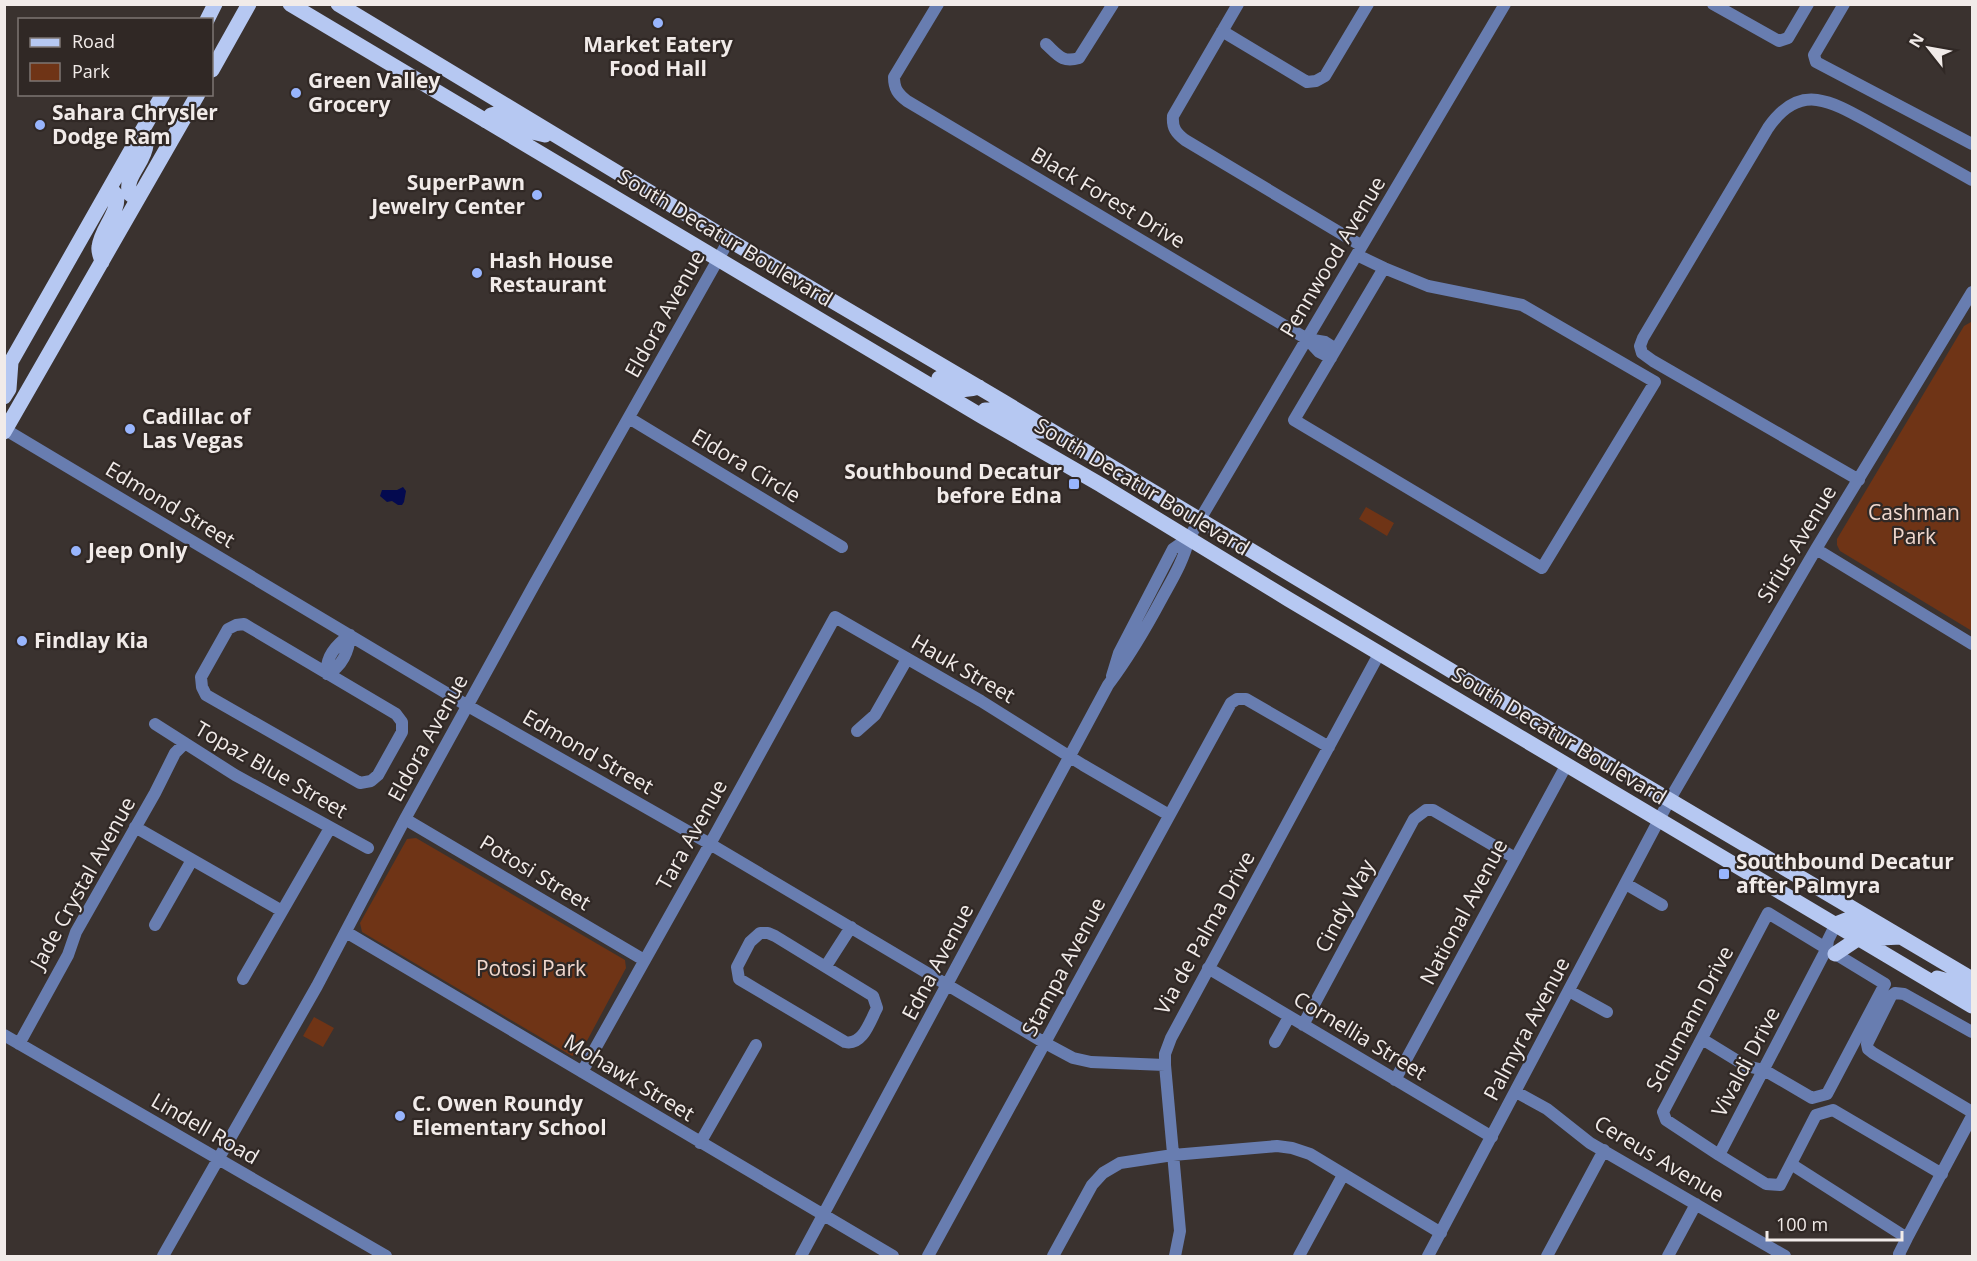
<svg xmlns="http://www.w3.org/2000/svg" width="1977" height="1261" font-family="'Open Sans',sans-serif">
<rect width="100%" height="100%" fill="#3a322f"/>
<!-- green -->
<path fill="#6f3416" d="M 1971,322 L 1972,323 L 1972,631 L 1840,551 L 1837,545 L 1837,539 L 1964,326 Z
M 1366,507 L 1394,523 L 1387,536 L 1359,519 Z
M 416,838 L 625,960 L 626,968 L 581,1052 L 572,1056 L 362,932 L 360,923 L 407,839 Z
M 314,1017 L 334,1028 L 323,1047 L 303,1036 Z"/>
<!-- water -->
<path fill="#040a4f" d="M 403,487 L 406,491 L 404,502 L 402,505 L 398,505 L 392,501 L 387,502 L 380,496 L 382,490 L 397,490 Z"/>
<g fill="none" stroke-linecap="round" stroke-linejoin="round">
<!-- minor -->
<path stroke="#687db0" stroke-width="12" d="M 938,4 L 894,77 C 894,89 898,94 907,101 L 1307,339 L 1319,352 L 1331,358
M 1238,4 L 1173,116 C 1172,128 1176,133 1185,140 L 1362,246
M 1713,4 L 1779,41 L 1788,38 L 1808,4
M 1844,4 L 1814,55 L 1816,62 L 1972,144
M 1222,31 L 1307,82 L 1316,81 L 1325,76 L 1368,4
M 1046,44 C 1058,55 1062,63 1079,58 L 1113,4
M 1357,255 L 1384,268 L 1294,420 L 1542,568 L 1655,382 L 1522,305 L 1428,286 L 1384,268
M 1307,339 L 1325,342 L 1336,349
M 629,418 L 842,547
M 6,430 L 468,706 L 710,844 L 1045,1043 L 1073,1058 L 1091,1062 L 1165,1065
M 1859,480 L 1653,361 L 1642,353 L 1640,346 L 1643,338 L 1768,128 C 1779,112 1795,97 1817,100 C 1838,103 1857,116 1876,126 C 1908,144 1940,162 1972,180
M 1816,549 L 1972,644
M 244,624 L 396,714 L 402,722 L 402,732 L 378,775 L 371,781 L 360,783 L 206,695 L 202,687 L 201,677 L 228,629 L 236,625 Z
M 350,635 C 349,651 342,667 327,674 C 325,657 337,644 350,635 Z
M 1112,676 L 1119,653 L 1173,549 L 1189,538
M 155,724 L 235,775 L 368,848
M 857,731 L 875,715 L 907,659
M 405,819 L 644,960
M 135,827 L 282,911
M 1626,884 L 1662,905
M 1836,924 L 1828,940 L 1827,948 L 1719,1155 L 1766,1184 L 1780,1185 L 1816,1115 L 1833,1110 L 1942,1174
M 155,925 L 192,860
M 346,932 L 893,1256
M 760,933 L 768,933 L 775,936 L 873,996 L 877,1008 C 870,1021 863,1046 845,1042 L 739,979 L 737,967 L 750,942 Z
M 826,966 L 851,927
M 1208,968 L 1492,1137
M 243,979 L 330,828
M 1569,991 L 1607,1012
M 1303,1025 L 1414,819 L 1426,810 L 1433,810 L 1515,858
M 1972,1032 L 1904,994 L 1895,993 L 1891,996 L 1867,1044 L 1868,1049 L 1873,1053 L 1972,1112
M 4,1035 L 386,1256
M 1702,1039 L 1746,1066 L 1764,1070 L 1812,1098 L 1827,1094 L 1885,984 L 1768,913 L 1663,1112 L 1666,1120 L 1719,1155
M 1275,1042 L 1289,1017
M 19,1044 L 68,955 L 76,932 L 155,793 L 175,753 L 185,743
M 582,1072 L 710,844 L 835,617 L 981,701 L 1083,765 L 1169,815
M 1395,1080 L 1567,764
M 1516,1092 L 1547,1109 L 1590,1143 L 1785,1256
M 700,1143 L 756,1045
M 1791,1164 L 1907,1238
M 163,1256 L 317,986 L 405,819 L 534,585 L 729,240
M 801,1256 L 1108,685 C 1129,657 1146,628 1162,598 C 1173,578 1184,560 1189,538 L 1505,4
M 928,1256 L 1231,703 L 1237,699 L 1246,699 L 1329,747
M 1053,1256 L 1092,1185 L 1103,1173 L 1120,1163 L 1173,1155 L 1277,1146 L 1292,1148 L 1310,1154 L 1441,1233
M 1175,1256 L 1180,1231 L 1165,1065 L 1165,1054 L 1171,1038 L 1379,654
M 1299,1256 L 1343,1175
M 1428,1256 L 1670,799 L 1816,549 L 1972,292
M 1547,1256 L 1604,1150
M 1668,1256 L 1696,1204
M 1900,1256 L 1899,1254 L 1907,1238 L 1972,1116"/>
<!-- major -->
<path stroke="#b6c8f2" stroke-width="15" d="M 290,4 L 983,417 L 1101,485 L 1288,599 L 1972,1006
M 338,4 L 729,240 L 997,398 L 1465,679 L 1972,979
M 207,20 L 215,4
M 212,70 L 249,4
M 486,121 L 491,115 L 495,114 L 524,130 L 545,135
M 137,200 L 130,194 C 123,178 145,162 146,145 C 147,141 144,135 142,131
M 102,262 C 101,257 98,252 99,247 C 101,229 118,215 117,196 L 110,188
M 4,374 L 163,94
M 939,378 C 955,388 961,393 979,387
M 4,397 L 9,389 L 11,362
M 985,410 L 992,410 L 1034,431 L 1046,431
M 4,432 L 198,94
M 1836,924 L 1846,920 L 1880,938 L 1901,937
M 1835,954 L 1859,938
M 1937,978 L 1955,983 L 1972,994"/>
</g>
<!-- markers -->
<g fill="#98b5fd" stroke="#302825" stroke-width="2">
<circle cx="658" cy="23" r="6"/>
<circle cx="296" cy="93" r="6"/>
<circle cx="40" cy="125" r="6"/>
<circle cx="537" cy="195" r="6"/>
<circle cx="477" cy="273" r="6"/>
<circle cx="130" cy="429" r="6"/>
<rect x="1068" y="478" width="12" height="12" rx="3"/>
<circle cx="76" cy="551" r="6"/>
<circle cx="22" cy="641" r="6"/>
<rect x="1718" y="868" width="12" height="12" rx="3"/>
<circle cx="400" cy="1116" r="6"/>
</g>
<g text-anchor="middle" stroke-width="4.5" stroke-linejoin="round" paint-order="stroke">
<!-- poi labels -->
<g font-size="21" font-weight="bold" fill="#f1ebe9" stroke="#302825" text-anchor="start">
<text x="658" y="52" text-anchor="middle">Market Eatery<tspan x="658" dy="24">Food Hall</tspan></text>
<text x="308" y="88">Green Valley<tspan x="308" dy="24">Grocery</tspan></text>
<text x="52" y="120">Sahara Chrysler<tspan x="52" dy="24">Dodge Ram</tspan></text>
<text x="525" y="190" text-anchor="end">SuperPawn<tspan x="525" dy="24">Jewelry Center</tspan></text>
<text x="489" y="268">Hash House<tspan x="489" dy="24">Restaurant</tspan></text>
<text x="142" y="424">Cadillac of<tspan x="142" dy="24">Las Vegas</tspan></text>
<text x="1062" y="479" text-anchor="end">Southbound Decatur<tspan x="1062" dy="24">before Edna</tspan></text>
<text x="88" y="558">Jeep Only</text>
<text x="34" y="648">Findlay Kia</text>
<text x="1736" y="869">Southbound Decatur<tspan x="1736" dy="24">after Palmyra</tspan></text>
<text x="412" y="1111">C. Owen Roundy<tspan x="412" dy="24">Elementary School</tspan></text>
</g>
<!-- street labels -->
<g font-size="21" fill="#f1ebe9" stroke="#302825">
<text transform="translate(1108 198) rotate(31)" y="7">Black Forest Drive</text>
<text transform="translate(725 238) rotate(31)" y="7">South Decatur Boulevard</text>
<text transform="translate(1333 257) rotate(-59)" y="7">Pennwood Avenue</text>
<text transform="translate(665 314) rotate(-61)" y="7">Eldora Avenue</text>
<text transform="translate(746 466) rotate(31)" y="7">Eldora Circle</text>
<text transform="translate(1142 487) rotate(31)" y="7">South Decatur Boulevard</text>
<text transform="translate(170 505) rotate(31)" y="7">Edmond Street</text>
<text transform="translate(1797 544) rotate(-59)" y="7">Sirius Avenue</text>
<text transform="translate(963 669) rotate(30)" y="7">Hauk Street</text>
<text transform="translate(1559 736) rotate(31)" y="7">South Decatur Boulevard</text>
<text transform="translate(428 738) rotate(-61)" y="7">Eldora Avenue</text>
<text transform="translate(588 752) rotate(30)" y="7">Edmond Street</text>
<text transform="translate(271 770) rotate(30)" y="7">Topaz Blue Street</text>
<text transform="translate(692 835) rotate(-61)" y="7">Tara Avenue</text>
<text transform="translate(535 873) rotate(31)" y="7">Potosi Street</text>
<text transform="translate(83 883) rotate(-61)" y="7">Jade Crystal Avenue</text>
<text transform="translate(1345 906) rotate(-62)" y="7">Cindy Way</text>
<text transform="translate(1464 912) rotate(-62)" y="7">National Avenue</text>
<text transform="translate(1205 933) rotate(-61)" y="7">Via de Palma Drive</text>
<text transform="translate(938 962) rotate(-62)" y="7">Edna Avenue</text>
<text transform="translate(1064 967) rotate(-62)" y="7">Stampa Avenue</text>
<text transform="translate(1690 1019) rotate(-62)" y="7">Schumann Drive</text>
<text transform="translate(1527 1029) rotate(-62)" y="7">Palmyra Avenue</text>
<text transform="translate(1360 1036) rotate(31)" y="7">Cornellia Street</text>
<text transform="translate(1746 1062) rotate(-62)" y="7">Vivaldi Drive</text>
<text transform="translate(629 1078) rotate(31)" y="7">Mohawk Street</text>
<text transform="translate(205 1129) rotate(30)" y="7">Lindell Road</text>
<text transform="translate(1659 1159) rotate(31)" y="7">Cereus Avenue</text>
</g>
<!-- park labels -->
<g font-size="21" fill="#f0d8ce" stroke="#302825">
<text x="1914" y="520">Cashman<tspan x="1914" dy="24">Park</tspan></text>
<text x="531" y="976">Potosi Park</text>
</g>
</g>
<!-- border -->
<rect width="1977" height="1261" fill="none" stroke="#f1ebe9" stroke-width="12"/>
<!-- legend -->
<rect x="18" y="18" width="195" height="78" fill="#302825" stroke="#7d7673" stroke-width="1.5"/>
<rect x="30" y="38" width="30" height="9" fill="#b6c8f2" stroke="#7d7673" stroke-width="1.5"/>
<text x="72" y="48" font-size="18" fill="#f1ebe9">Road</text>
<rect x="30" y="63" width="30" height="18" fill="#6f3416" stroke="#7d7673" stroke-width="1.5"/>
<text x="72" y="78" font-size="18" fill="#f1ebe9">Park</text>
<!-- north arrow -->
<g transform="translate(1929 48) rotate(301)" stroke="#302825" stroke-width="4.5" paint-order="stroke">
<path d="M0-4.5L10 22L0 15L-10 22Z" fill="#f1ebe9"/>
<text y="-9" font-size="16" font-weight="bold" text-anchor="middle" fill="#f1ebe9">N</text>
</g>
<!-- scale -->
<path d="M1767 1231v9h135v-9" fill="none" stroke="#f1ebe9" stroke-width="3"/>
<text x="1776" y="1231" font-size="18" fill="#f1ebe9" stroke="#302825" stroke-width="4.5" paint-order="stroke">100 m</text>
</svg>
